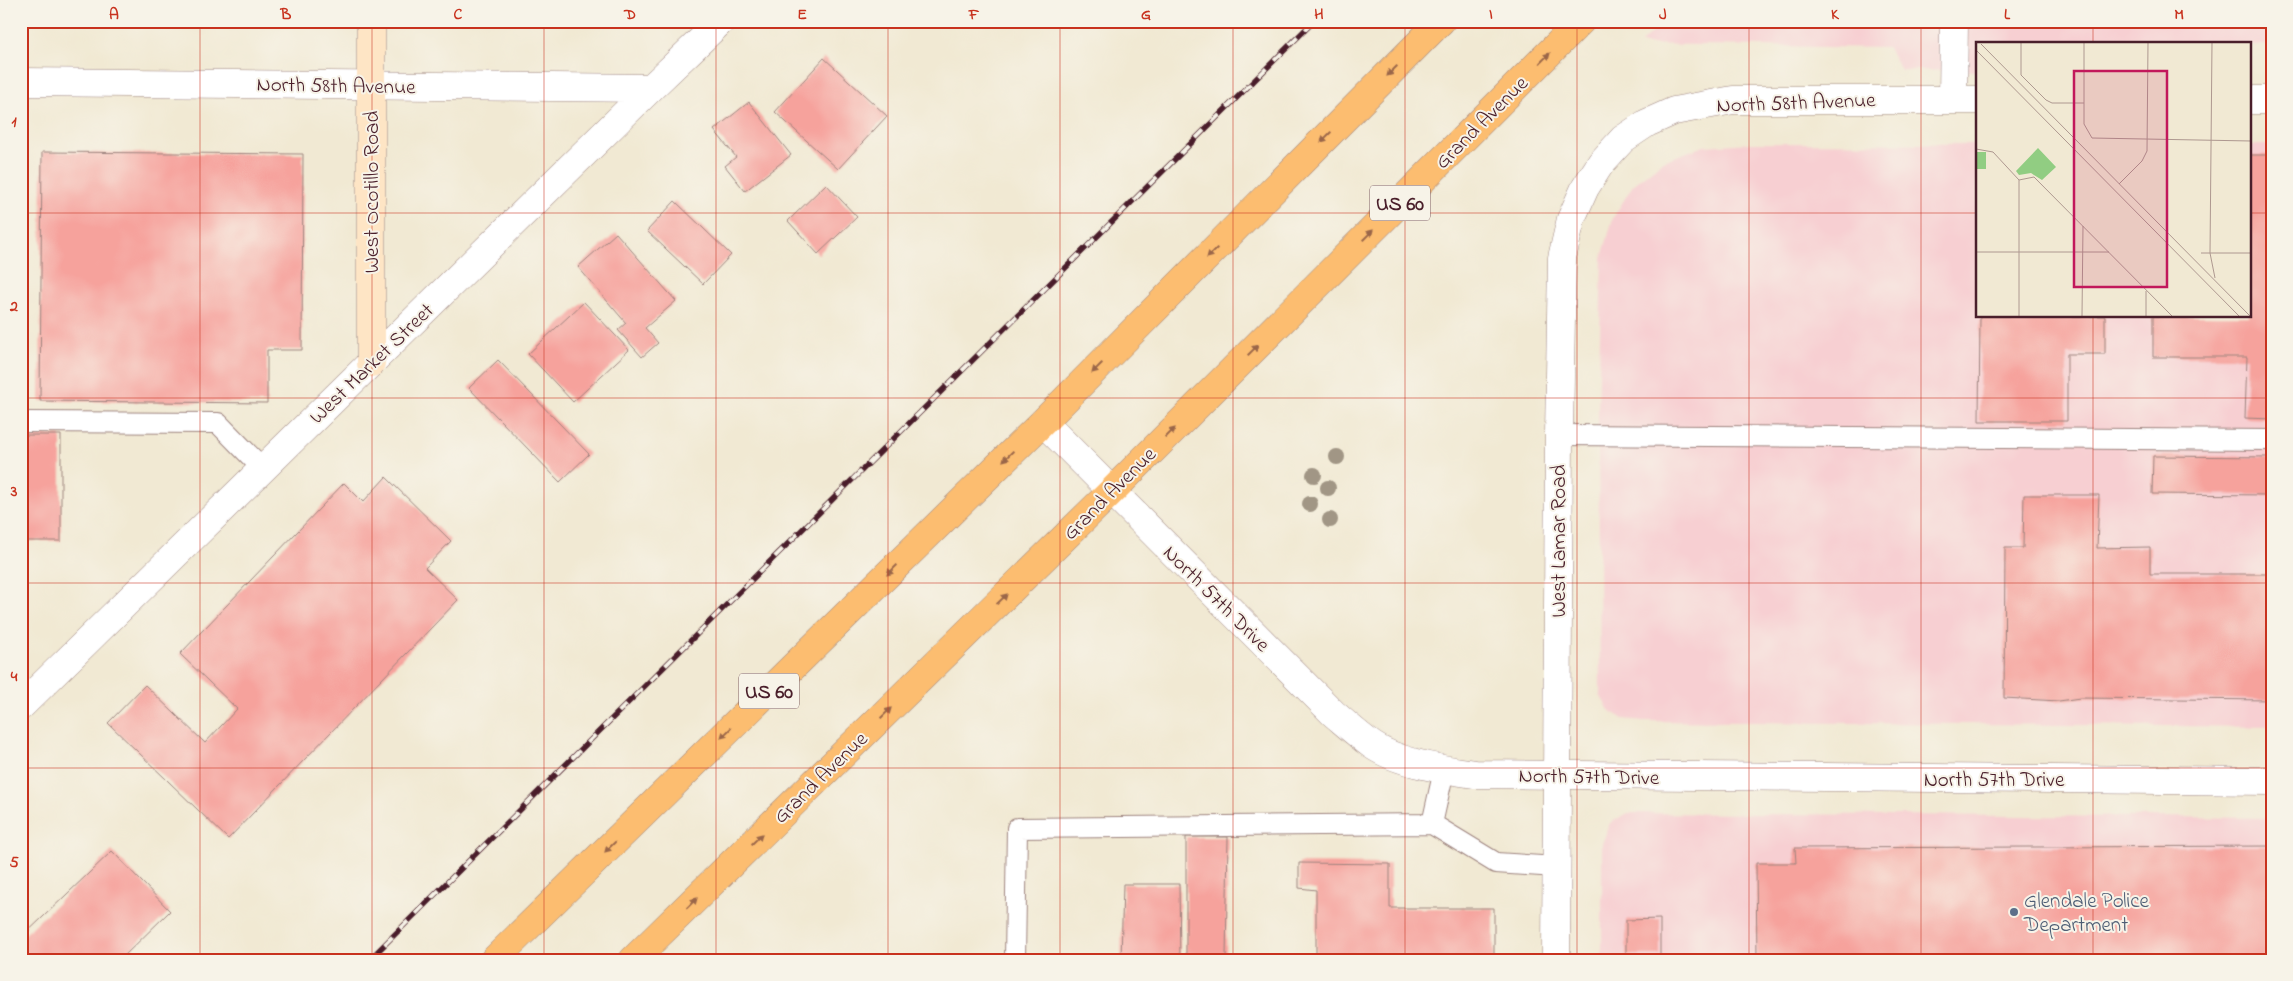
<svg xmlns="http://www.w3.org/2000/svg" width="2293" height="981" font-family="'Indie Flower',sans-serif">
<rect width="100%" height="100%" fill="#f7f3e8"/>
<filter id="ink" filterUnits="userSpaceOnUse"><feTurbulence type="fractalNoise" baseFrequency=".02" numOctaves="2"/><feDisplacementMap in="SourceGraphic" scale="10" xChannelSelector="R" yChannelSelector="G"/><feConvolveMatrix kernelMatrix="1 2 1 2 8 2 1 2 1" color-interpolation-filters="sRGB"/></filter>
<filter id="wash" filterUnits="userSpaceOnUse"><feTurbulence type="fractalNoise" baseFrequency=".0096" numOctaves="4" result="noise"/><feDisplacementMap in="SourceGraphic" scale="20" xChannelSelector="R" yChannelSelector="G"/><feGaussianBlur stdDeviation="1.12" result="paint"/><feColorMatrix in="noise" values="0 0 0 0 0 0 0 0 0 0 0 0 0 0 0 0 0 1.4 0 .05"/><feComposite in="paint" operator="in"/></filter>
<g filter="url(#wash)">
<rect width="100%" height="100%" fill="#f1e9d3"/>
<!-- built -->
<path fill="#f7cfd2" d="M 1664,21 L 2272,21 L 2272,45 L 1977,44 L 1977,71 L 1901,70 L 1888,48 L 1640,44 Z
M 1751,143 L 1977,144 L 1977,316 L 2249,316 L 2249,145 L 2272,145 L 2272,727 L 1642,721 L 1623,719 L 1609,710 L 1600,695 L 1598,413 L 1602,258 L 1613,218 L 1633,185 L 1663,161 L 1704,146 Z
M 1628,813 L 2272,818 L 2272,960 L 1602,960 L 1602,844 L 1610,823 Z"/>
<g id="blocks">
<!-- building -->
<path fill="#f6a29c" d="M 2157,21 L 2272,21 L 2272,27 L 2157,25 Z
M 824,58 L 887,116 L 838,169 L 775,112 Z
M 749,102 L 791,155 L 745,191 L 725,166 L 736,157 L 714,130 Z
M 42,152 L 303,154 L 302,350 L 267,350 L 267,403 L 40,401 Z
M 2249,155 L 2272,155 L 2272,419 L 2245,418 L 2247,357 L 2153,357 L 2153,316 L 2249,316 Z
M 826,184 L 857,217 L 818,254 L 788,221 Z
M 675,201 L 731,255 L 703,284 L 647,231 Z
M 616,233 L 676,301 L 645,328 L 658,343 L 642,357 L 618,330 L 626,323 L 578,267 Z
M 584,302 L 629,350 L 573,402 L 528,354 Z
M 1980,316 L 2105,316 L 2105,354 L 2067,354 L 2067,421 L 1979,421 Z
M 498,360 L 589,454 L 560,482 L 469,388 Z
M 21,435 L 61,435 L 61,541 L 21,541 Z
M 2153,456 L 2272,457 L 2272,495 L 2152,494 Z
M 386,477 L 451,541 L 425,568 L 458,600 L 228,839 L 108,723 L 145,685 L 205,743 L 237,709 L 180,654 L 344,483 L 363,502 Z
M 2024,495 L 2099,495 L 2097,548 L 2150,547 L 2150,574 L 2272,574 L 2272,700 L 2080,698 L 2059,701 L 2004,698 L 2005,548 L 2023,548 Z
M 1186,837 L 1228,837 L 1226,957 L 1186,959 Z
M 2272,846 L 2272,960 L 1757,960 L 1756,863 L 1796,863 L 1795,848 Z
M 112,851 L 170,911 L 120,960 L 21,960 L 21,938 Z
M 1299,863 L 1390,864 L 1390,908 L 1494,908 L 1494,960 L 1316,960 L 1316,890 L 1299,888 Z
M 1123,884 L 1179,884 L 1180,960 L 1121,960 Z
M 1660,919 L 1660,955 L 1626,955 L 1626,920 Z"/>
</g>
</g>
<g filter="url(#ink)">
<use href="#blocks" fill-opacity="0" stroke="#9e847f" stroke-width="1"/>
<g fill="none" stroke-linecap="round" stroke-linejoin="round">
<defs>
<path id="lane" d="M 21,422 L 218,423 L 263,469
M 1559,435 L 2272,440
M 1432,824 L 1444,770
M 1015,960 L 1017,828 L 1432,824 L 1496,863 L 1557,867"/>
<path id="street" d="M 21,82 L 651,88
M 1953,100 L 1954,21
M 2249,100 L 2272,100
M 1043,422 L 1333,713 C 1346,724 1358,735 1372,745 C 1398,763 1444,770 1475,774 L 2272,781
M 21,706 L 651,88 L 721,21
M 1556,960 L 1559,435 L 1562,258 L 1571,219 L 1585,188 L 1601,163 L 1623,139 L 1647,123 L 1674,111 L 1733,100 L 1977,100"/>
<path id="secondary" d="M 371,363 L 371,21"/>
<path id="highway" d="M 494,960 L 1043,422 L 1441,21
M 633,960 L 1111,492 L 1581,21"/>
</defs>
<!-- lane casing -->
<use href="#lane" stroke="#9e847f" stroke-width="22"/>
<!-- street casing -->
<use href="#street" stroke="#9e847f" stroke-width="29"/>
<!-- secondary casing -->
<use href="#secondary" stroke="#9e847f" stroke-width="29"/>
<!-- highway casing -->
<use href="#highway" stroke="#9e847f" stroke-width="29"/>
<!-- lane -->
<use href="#lane" stroke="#fff" stroke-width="20"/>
<!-- street -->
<use href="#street" stroke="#fff" stroke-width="28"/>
<!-- secondary -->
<use href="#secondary" stroke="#fee5c5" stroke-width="28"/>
<!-- highway -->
<use href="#highway" stroke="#fcbd6f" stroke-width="28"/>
<defs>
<path id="rail" d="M 369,960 L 1314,21"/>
</defs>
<!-- rail casing -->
<use href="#rail" stroke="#4a1f2b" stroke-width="5.5"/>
<!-- rail -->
<use href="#rail" stroke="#f7f3e8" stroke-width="4" stroke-dasharray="11" stroke-linecap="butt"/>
</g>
<!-- trees -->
<g fill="#a19685">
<circle cx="1337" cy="457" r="8"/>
<circle cx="1314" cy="475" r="8"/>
<circle cx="1328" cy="488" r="8"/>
<circle cx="1310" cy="504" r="8"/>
<circle cx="1330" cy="520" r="8"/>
</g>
<!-- one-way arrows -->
<defs><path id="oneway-solid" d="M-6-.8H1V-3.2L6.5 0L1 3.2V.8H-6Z" transform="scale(1.25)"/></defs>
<g fill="#9a664a">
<use href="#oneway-solid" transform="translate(1545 58) rotate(-45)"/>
<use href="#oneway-solid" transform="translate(1392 71) rotate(135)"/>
<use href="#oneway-solid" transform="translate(1326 137) rotate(135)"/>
<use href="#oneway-solid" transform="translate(1368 235) rotate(-45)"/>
<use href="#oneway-solid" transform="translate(1212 253) rotate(135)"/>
<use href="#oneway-solid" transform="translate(1253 350) rotate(-45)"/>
<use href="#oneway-solid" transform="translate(1097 368) rotate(135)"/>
<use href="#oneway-solid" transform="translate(1170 433) rotate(-45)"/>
<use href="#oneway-solid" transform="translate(1008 456) rotate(136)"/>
<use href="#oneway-solid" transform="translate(892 570) rotate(136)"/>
<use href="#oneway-solid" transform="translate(1002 599) rotate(-44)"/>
<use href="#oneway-solid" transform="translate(886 713) rotate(-44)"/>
<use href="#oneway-solid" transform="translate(726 733) rotate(136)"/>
<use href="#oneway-solid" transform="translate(757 839) rotate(-44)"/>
<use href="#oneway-solid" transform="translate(610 847) rotate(136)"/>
<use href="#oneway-solid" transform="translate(692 903) rotate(-44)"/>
</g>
</g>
<!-- grid -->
<path fill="none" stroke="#c8321e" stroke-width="1" stroke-opacity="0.55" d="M 200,21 L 200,960M 372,21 L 372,960M 544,21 L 544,960M 716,21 L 716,960M 888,21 L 888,960M 1060,21 L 1060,960M 1233,21 L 1233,960M 1405,21 L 1405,960M 1577,21 L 1577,960M 1749,21 L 1749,960M 1921,21 L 1921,960M 2093,21 L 2093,44M 21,213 L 1977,213M 2249,213 L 2272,213M 2093,316 L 2093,960M 21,398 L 2272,398M 21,583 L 2272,583M 21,768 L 2272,768"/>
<!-- markers -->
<circle fill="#5c6f8a" stroke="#f7f3e8" stroke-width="2" cx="2014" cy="912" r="5"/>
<g text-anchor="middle" stroke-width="4" stroke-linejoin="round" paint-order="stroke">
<!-- shield labels -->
<g fill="#f7f3e8" stroke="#7e5f64" stroke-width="1">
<rect x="1370" y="185.5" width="60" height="35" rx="4"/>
<rect x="739" y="673.5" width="60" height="35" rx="4"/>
</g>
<g font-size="20" font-weight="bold" fill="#4a1f2b">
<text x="1400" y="210">US 60</text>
<text x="769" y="698">US 60</text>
</g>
<!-- street labels -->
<g font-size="21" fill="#4a1f2b" stroke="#f7f3e8">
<text transform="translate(336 85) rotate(1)" y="7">North 58th Avenue</text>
<text transform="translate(1796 102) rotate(-2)" y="7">North 58th Avenue</text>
<text transform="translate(1481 122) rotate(-45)" y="7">Grand Avenue</text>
<text transform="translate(371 192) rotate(-90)" y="7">West Ocotillo Road</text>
<text transform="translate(371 363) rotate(-44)" y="7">West Market Street</text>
<text transform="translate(1109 493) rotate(-45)" y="7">Grand Avenue</text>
<text transform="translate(1558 541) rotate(-90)" y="7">West Lamar Road</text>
<text transform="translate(1217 598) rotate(45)" y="7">North 57th Drive</text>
<text transform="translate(1589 776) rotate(1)" y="7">North 57th Drive</text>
<text transform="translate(820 777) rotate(-44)" y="7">Grand Avenue</text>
<text x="1994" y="786">North 57th Drive</text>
</g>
<!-- service labels -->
<g font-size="21" fill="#4e5e75" stroke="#f7f3e8" text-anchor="start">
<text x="2024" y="907">Glendale Police<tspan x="2024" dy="24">Department</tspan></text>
</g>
</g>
<!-- overview -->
<g transform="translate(1976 42)">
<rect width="275" height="275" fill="#f1e9d3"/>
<path d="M 62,106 L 80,125 L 66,138 L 55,131 L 43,133 L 40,129 ZM 0,110 L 10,110 L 10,127 L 0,127 Z" fill="#91cd82"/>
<path fill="none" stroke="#ae9890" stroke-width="1" d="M 45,1 L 45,33 L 70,58 L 76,61 L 108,61M 108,1 L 108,82 L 116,96 L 275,99M 236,1 L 234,211 L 239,236M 5,2 L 274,274M 0,8 L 263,274M 0,107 L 17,110 L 43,138M 43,138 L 58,135 L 196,274M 143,142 L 166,119 L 171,109 L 172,1M 0,210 L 133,210M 225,211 L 275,211M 43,274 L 43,138M 106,274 L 107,184M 170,274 L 170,249"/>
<path fill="#c2185b" fill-opacity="0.15" stroke="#c2185b" stroke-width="2.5" d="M 98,29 L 191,29 L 191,245 L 98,245 Z"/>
<rect width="275" height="275" fill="none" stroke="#4a1f2b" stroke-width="2.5"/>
</g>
<!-- margin -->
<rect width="2293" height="981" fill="none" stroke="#f7f3e8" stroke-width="55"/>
<rect x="28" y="28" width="2238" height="926" fill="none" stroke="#c8321e" stroke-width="2"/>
<g font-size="16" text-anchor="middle" font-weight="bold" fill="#c8321e">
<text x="114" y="19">A</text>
<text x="286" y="19">B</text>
<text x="458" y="19">C</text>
<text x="630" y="19">D</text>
<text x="802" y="19">E</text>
<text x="974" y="19">F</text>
<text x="1146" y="19">G</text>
<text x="1319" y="19">H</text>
<text x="1491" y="19">I</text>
<text x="1663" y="19">J</text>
<text x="1835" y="19">K</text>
<text x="2007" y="19">L</text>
<text x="2179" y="19">M</text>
<text x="14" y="126">1</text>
<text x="14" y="311">2</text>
<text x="14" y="496">3</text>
<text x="14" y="681">4</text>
<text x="14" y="867">5</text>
</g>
</svg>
